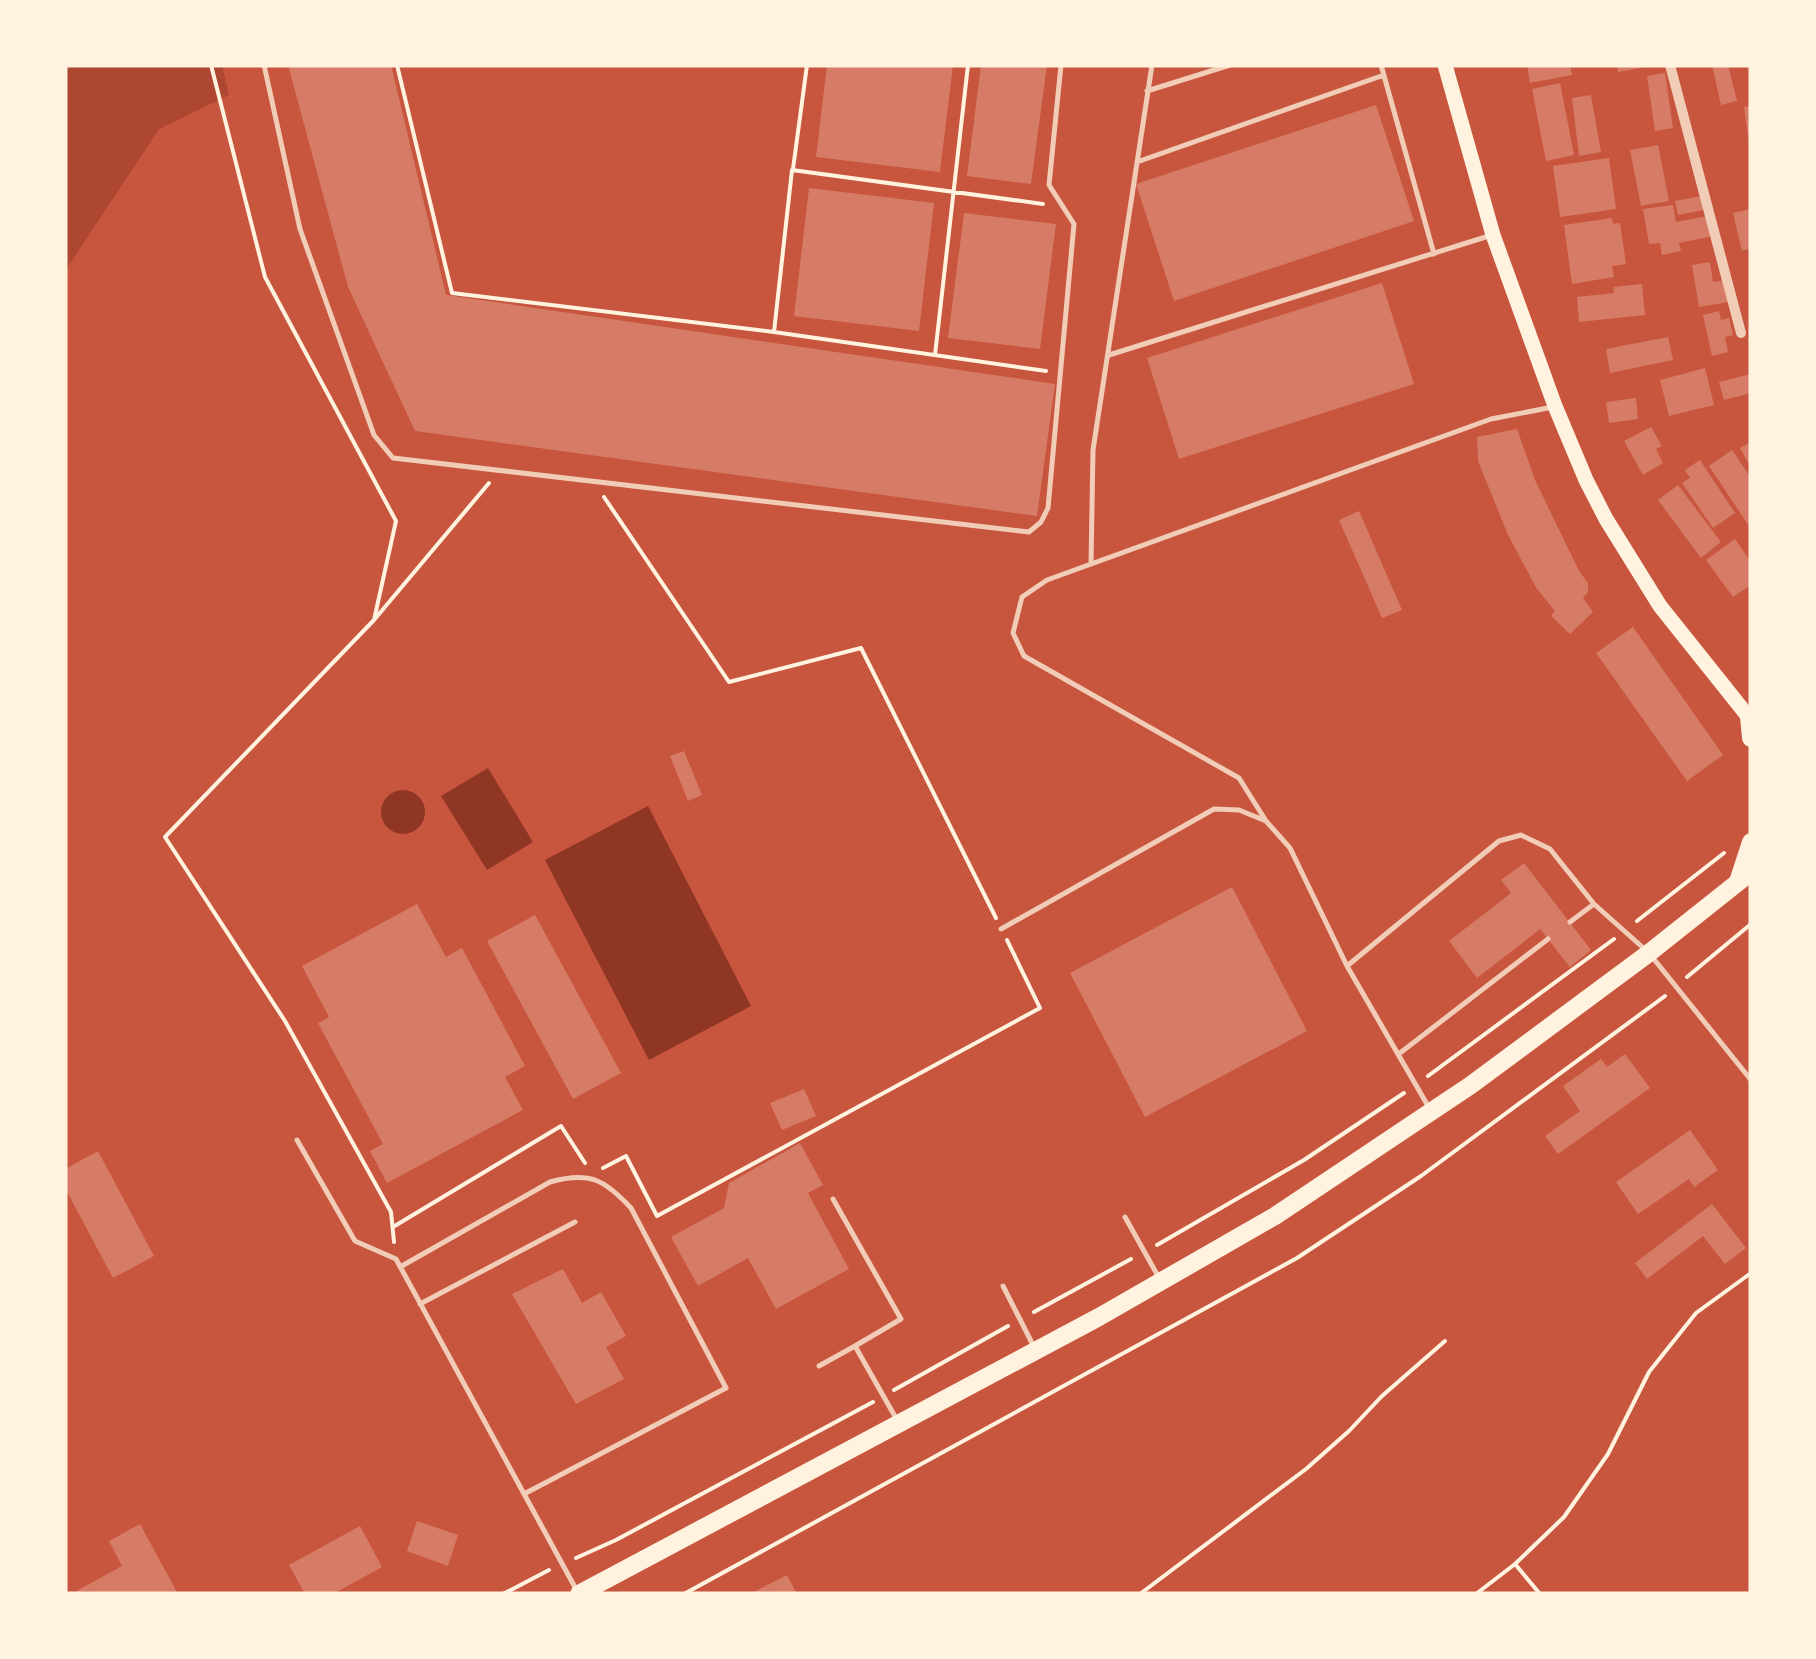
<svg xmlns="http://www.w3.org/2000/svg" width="1816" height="1659" font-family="'Roboto Condensed',sans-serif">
<rect width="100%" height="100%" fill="#c8553d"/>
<!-- green -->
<path fill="#ae4732" d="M 65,65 L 222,65 L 229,95 L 159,129 L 65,271 Z"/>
<!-- water -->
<path fill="#8f3625" d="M 488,768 L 533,842 L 487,870 L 441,796 Z
M381 812a22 22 0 1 1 44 0a22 22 0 1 1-44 0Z
M 648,806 L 751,1006 L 649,1060 L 545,860 Z"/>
<!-- building -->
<path fill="#d67c66" d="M 288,65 L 391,65 L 446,295 L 1055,384 L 1037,516 L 415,431 L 348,287 Z
M 827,65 L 953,65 L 940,172 L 816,157 Z
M 981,65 L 1047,65 L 1031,184 L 967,176 Z
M 1527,65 L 1570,65 L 1572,75 L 1530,83 Z
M 1617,65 L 1645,65 L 1646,67 L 1618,72 Z
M 1712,65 L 1728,65 L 1737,101 L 1721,105 Z
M 1665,73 L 1673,128 L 1655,131 L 1647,76 Z
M 1560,83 L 1574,155 L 1546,161 L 1532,89 Z
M 1591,95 L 1601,152 L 1579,156 L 1572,98 Z
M 1376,105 L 1414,221 L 1174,301 L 1136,184 Z
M 1751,106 L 1751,143 L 1749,143 L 1744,107 Z
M 1658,145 L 1669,201 L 1641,206 L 1630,150 Z
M 1609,158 L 1616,209 L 1560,217 L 1553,166 Z
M 809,188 L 934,203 L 919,331 L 794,316 Z
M 1702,196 L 1704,210 L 1678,215 L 1675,201 Z
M 1673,205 L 1676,222 L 1708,216 L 1713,236 L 1679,243 L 1681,251 L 1662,255 L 1660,243 L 1649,244 L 1643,209 Z
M 1751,209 L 1751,248 L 1742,251 L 1733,213 Z
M 964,213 L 1056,224 L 1040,349 L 948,338 Z
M 1612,218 L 1613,224 L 1620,223 L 1626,264 L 1612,266 L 1614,277 L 1572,284 L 1564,225 Z
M 1710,262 L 1713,282 L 1726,280 L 1729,302 L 1699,307 L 1692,265 Z
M 1382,283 L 1414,384 L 1179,459 L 1147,358 Z
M 1642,284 L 1645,315 L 1579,322 L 1577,297 L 1614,293 L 1613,287 Z
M 1719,311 L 1721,320 L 1729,318 L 1733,335 L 1725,337 L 1728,352 L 1712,356 L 1703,315 Z
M 1668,337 L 1673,360 L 1610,373 L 1606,349 Z
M 1705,368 L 1714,405 L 1669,416 L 1660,380 Z
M 1751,374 L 1751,393 L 1724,400 L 1719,382 Z
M 1636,398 L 1638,419 L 1609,423 L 1606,402 Z
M 1651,427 L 1662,446 L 1656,449 L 1663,463 L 1643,475 L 1624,441 Z
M 1517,429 L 1535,480 L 1579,571 L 1588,583 L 1588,592 L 1583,598 L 1593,612 L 1570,634 L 1551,616 L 1555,611 L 1537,589 L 1508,535 L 1478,461 L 1477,437 Z
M 1751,442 L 1751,468 L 1740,448 Z
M 1732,450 L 1751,478 L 1751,529 L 1709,466 Z
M 1700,460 L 1735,513 L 1713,528 L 1682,483 L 1690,478 L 1685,470 Z
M 1678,485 L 1721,542 L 1701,558 L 1658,500 Z
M 1359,511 L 1402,610 L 1382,618 L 1339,520 Z
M 1735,539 L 1751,562 L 1751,585 L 1733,597 L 1706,560 Z
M 1633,627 L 1723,755 L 1687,781 L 1596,653 Z
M 684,751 L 702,795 L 688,801 L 670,756 Z
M 1524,863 L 1591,950 L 1570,967 L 1540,929 L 1477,978 L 1449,941 L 1511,893 L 1501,880 Z
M 1232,887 L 1307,1031 L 1145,1117 L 1070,973 Z
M 417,904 L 446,957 L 462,948 L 525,1066 L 505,1077 L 523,1110 L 387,1183 L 370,1151 L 383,1144 L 318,1023 L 329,1017 L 302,966 Z
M 535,915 L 621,1073 L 573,1099 L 487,941 Z
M 1625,1054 L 1650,1088 L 1558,1154 L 1545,1136 L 1580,1111 L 1563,1086 L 1601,1059 L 1607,1067 Z
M 804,1089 L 816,1116 L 782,1130 L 770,1103 Z
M 1690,1130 L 1718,1170 L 1694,1187 L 1689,1179 L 1638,1214 L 1616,1182 Z
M 800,1143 L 823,1185 L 808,1193 L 849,1269 L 776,1309 L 748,1258 L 698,1286 L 671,1237 L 724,1208 L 729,1183 Z
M 98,1151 L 154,1256 L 113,1278 L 65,1188 L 65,1169 Z
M 1712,1204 L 1746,1248 L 1725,1264 L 1703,1236 L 1647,1279 L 1635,1263 Z
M 563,1269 L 582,1303 L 601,1292 L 626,1336 L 606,1347 L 624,1379 L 576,1404 L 512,1294 Z
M 417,1521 L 458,1535 L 448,1566 L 407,1551 Z
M 140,1524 L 178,1594 L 71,1594 L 122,1566 L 109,1541 Z
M 360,1526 L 382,1567 L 333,1594 L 305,1594 L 289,1565 Z
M 787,1575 L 797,1594 L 750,1594 Z"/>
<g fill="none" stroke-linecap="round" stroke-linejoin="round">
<!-- path -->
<path stroke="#fff3e0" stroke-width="4" d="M 211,65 L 265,277 L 396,521 L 374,620 L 489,483
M 397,65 L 452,293 L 774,332
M 793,169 L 807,65
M 1043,204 L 792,170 L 774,332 L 1046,371
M 935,355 L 968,65
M 604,497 L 729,682 L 861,648 L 996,918
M 374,620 L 165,837 L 285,1021 L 391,1212 L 394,1242
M 1637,921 L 1724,853
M 1687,977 L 1751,924
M 1428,1076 L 1614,939
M 603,1168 L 626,1156 L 657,1216 L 1040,1008 L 1007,940
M 393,1227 L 561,1126 L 585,1163
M 1157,1245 L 1304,1160 L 1404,1093
M 1034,1312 L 1131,1259
M 894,1390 L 1008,1326
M 576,1558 L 616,1540 L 873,1402
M 503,1594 L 549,1570
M 684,1594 L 1297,1258 L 1421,1176 L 1665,996
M 1140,1594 L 1306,1469 L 1349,1431 L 1382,1396 L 1445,1341
M 1476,1594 L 1515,1564
M 1540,1594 L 1515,1564 L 1564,1517 L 1608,1454 L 1649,1372 L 1696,1313 L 1751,1273"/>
<!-- service -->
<path stroke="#f1ccb7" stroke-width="5" d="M 264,65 L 300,229 L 374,435 L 393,458 L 1029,532 L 1041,522 L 1048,508 L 1074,224 L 1049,185 L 1061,65
M 1381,65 L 1434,254
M 1147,91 L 1230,65
M 1137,162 L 1384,75
M 1109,355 L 1492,235
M 1091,564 L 1093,450 L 1152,65
M 1266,821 L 1239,778 L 1024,656 L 1013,633 L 1022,597 L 1047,580 L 1491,419 L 1553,407
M 1570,922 L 1594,904
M 1001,929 L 1214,809 L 1239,810 L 1266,821 L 1290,848 L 1347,966 L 1428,1106
M 1347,966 L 1499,841 L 1521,835 L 1550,849 L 1594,904 L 1649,953 L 1751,1080
M 1400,1053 L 1548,939
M 297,1140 L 355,1241 L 396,1259 L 577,1591
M 833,1199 L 901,1319 L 855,1346 L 897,1420
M 1125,1217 L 1158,1276
M 400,1267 L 550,1182 C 589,1171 604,1179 631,1208 L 726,1388 L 524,1494
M 1003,1286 L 1034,1347
M 420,1304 L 575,1222
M 819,1366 L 855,1346"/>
<!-- minor -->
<path stroke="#f1ccb7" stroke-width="10" d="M 1670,65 L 1741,333"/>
<!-- secondary -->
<path stroke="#fff3e0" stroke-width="15" d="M 1445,65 L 1493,235 L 1555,406 L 1586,480 L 1606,519 L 1660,606 L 1751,720"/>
<!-- primary -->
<path stroke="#fff3e0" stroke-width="18" d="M 1749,717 L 1751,738
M 1738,882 L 1751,842
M 579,1594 L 1099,1317 L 1275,1216 L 1471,1085 L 1649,953 L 1751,872"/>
</g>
<!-- border -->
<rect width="1816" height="1659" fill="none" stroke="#fff3e0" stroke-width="135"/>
</svg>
